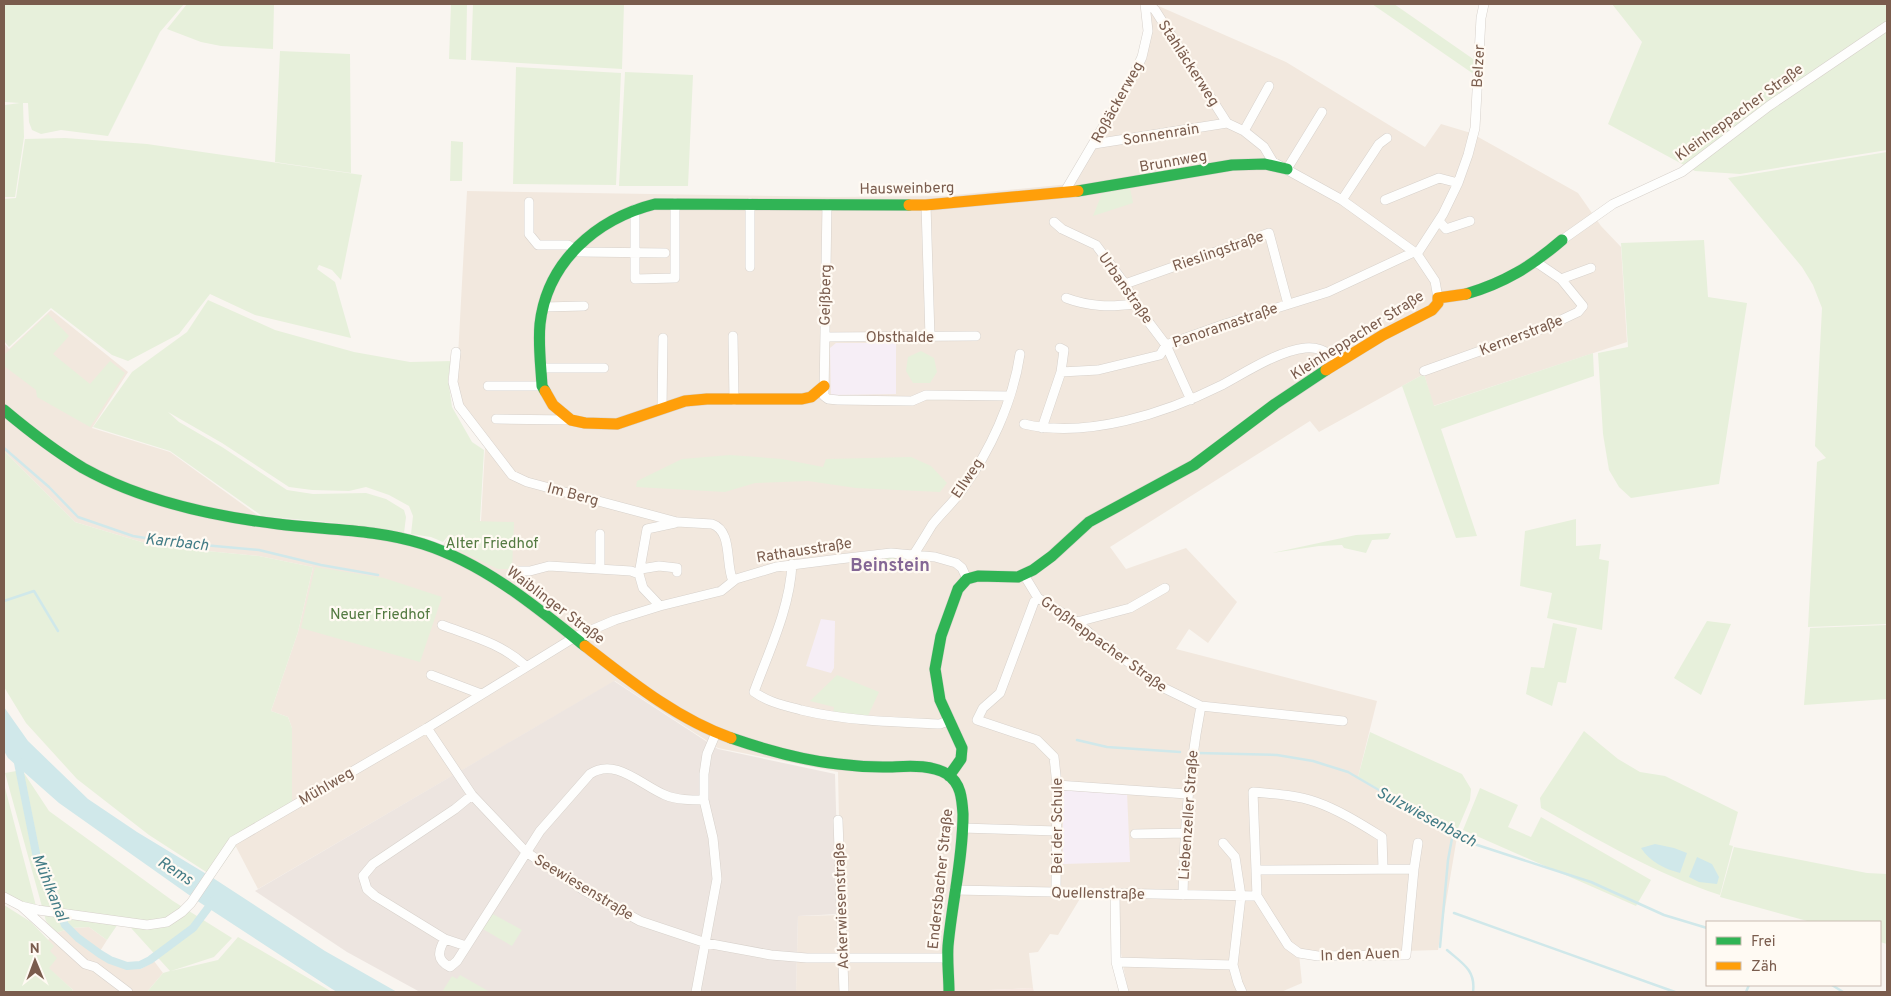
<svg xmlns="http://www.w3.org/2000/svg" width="1891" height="996" font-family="Overpass,sans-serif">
<rect width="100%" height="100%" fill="#f9f5f0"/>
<!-- residential -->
<path fill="#f2e8de" d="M 1146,4 L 1154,4 L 1286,62 L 1425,147 L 1441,124 L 1471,133 L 1578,193 L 1601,226 L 1621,247 L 1627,342 L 1433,406 L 1424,374 L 1319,432 L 1310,421 L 1110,547 L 1126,569 L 1186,548 L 1237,602 L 1208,643 L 1189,629 L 1176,649 L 1377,701 L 1358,777 L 1457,837 L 1438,950 L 1299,954 L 1302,983 L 1281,992 L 1128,992 L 1120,948 L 1119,897 L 1081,897 L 1058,935 L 1050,934 L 1038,952 L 1029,953 L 1033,988 L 941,992 L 796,992 L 798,916 L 841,915 L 838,772 L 718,748 L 615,681 L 258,889 L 234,843 L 292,807 L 292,728 L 288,717 L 271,711 L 298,632 L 313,567 L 259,556 L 155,546 L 75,522 L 4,451 L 4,343 L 9,349 L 51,310 L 128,372 L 92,428 L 170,452 L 263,519 L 443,545 L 448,537 L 463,536 L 463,521 L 481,521 L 485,448 L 460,405 L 458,389 L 458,356 L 467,191 L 833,197 L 944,196 L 1070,184 L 1142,57 Z
M 89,927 L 107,940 L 97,956 L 107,962 L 127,969 L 141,969 L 154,961 L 163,973 L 147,992 L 72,992 L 73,990 L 48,968 L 50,951 L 48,940 L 56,933 L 71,928 Z"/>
<!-- commercial -->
<path fill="#f6e8e1" d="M 1033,988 L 1034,992 L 941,992 Z"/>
<!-- industrial -->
<path fill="#ede5e0" d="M 614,681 L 718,749 L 835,774 L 839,914 L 798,916 L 796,992 L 420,992 L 347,952 L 255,891 Z"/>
<!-- education -->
<path fill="#f6eef6" d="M 836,343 L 896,343 L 896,394 L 831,395 L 830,348 Z
M 821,619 L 835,621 L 834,668 L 831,673 L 806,666 Z
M 1063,788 L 1127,792 L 1130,862 L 1063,864 Z"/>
<!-- green -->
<path fill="#e7f0db" d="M 4,4 L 184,4 L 160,32 L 108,136 L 61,130 L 41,134 L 32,130 L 29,122 L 28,103 L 23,103 L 24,137 L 15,197 L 4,197 L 4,97 L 5,105 L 20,103 L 5,102 L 4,89 Z
M 187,4 L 274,4 L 273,49 L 221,46 L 201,42 L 167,29 Z
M 451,4 L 467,4 L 466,60 L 449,59 Z
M 473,4 L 624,4 L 622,69 L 471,60 Z
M 1372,4 L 1394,4 L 1476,61 L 1475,75 Z
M 1612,4 L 1887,4 L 1887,150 L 1740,174 L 1695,171 L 1608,124 L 1642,42 Z
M 280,51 L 350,54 L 351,173 L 275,162 Z
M 516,67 L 621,73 L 616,185 L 513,184 Z
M 625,72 L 693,75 L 688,186 L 619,186 Z
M 65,138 L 147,144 L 362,175 L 341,280 L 332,270 L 319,265 L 317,269 L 335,282 L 351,338 L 255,315 L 210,294 L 179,334 L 128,361 L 112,355 L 51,308 L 9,347 L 4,341 L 4,199 L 16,198 L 25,139 Z
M 451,141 L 463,142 L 462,181 L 450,181 Z
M 1887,152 L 1887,624 L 1808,627 L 1817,462 L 1826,458 L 1815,446 L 1822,308 L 1813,285 L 1802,267 L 1728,178 Z
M 1130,188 L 1133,203 L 1093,216 L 1103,191 Z
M 1704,240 L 1708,297 L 1747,303 L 1719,484 L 1631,498 L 1619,487 L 1609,470 L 1603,434 L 1598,353 L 1628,347 L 1621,243 Z
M 208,300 L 275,330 L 354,352 L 410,362 L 452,361 L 448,378 L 452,407 L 472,442 L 484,450 L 480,521 L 470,521 L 514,522 L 512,569 L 498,569 L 448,545 L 448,537 L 463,537 L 464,521 L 463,536 L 448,536 L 443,542 L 431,537 L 411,534 L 413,516 L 409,506 L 389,495 L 366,487 L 349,491 L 312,490 L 289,487 L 222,443 L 168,412 L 179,422 L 222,447 L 287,490 L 313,494 L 366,493 L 386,499 L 404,510 L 406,517 L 404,533 L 346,524 L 262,516 L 170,451 L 93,427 L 132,372 L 187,332 Z
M 48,314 L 69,336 L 53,354 L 90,384 L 110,361 L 125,373 L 90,427 L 37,397 L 36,390 L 4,366 L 4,355 Z
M 921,351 L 934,358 L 937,372 L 930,383 L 913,383 L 906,371 L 908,357 Z
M 1593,353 L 1594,376 L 1441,429 L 1477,536 L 1456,538 L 1402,386 L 1424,374 L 1434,406 Z
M 4,451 L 75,522 L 155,546 L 259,556 L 313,567 L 298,632 L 271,711 L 288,717 L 292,728 L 292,807 L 235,843 L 236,846 L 214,877 L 149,835 L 77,779 L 26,723 L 4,687 Z
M 730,455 L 782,459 L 823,467 L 826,459 L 911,457 L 931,466 L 947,483 L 940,492 L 856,488 L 808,481 L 755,483 L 725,492 L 636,487 L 637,481 L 682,459 Z
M 1576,519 L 1576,546 L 1601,544 L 1599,559 L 1609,561 L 1602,630 L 1547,618 L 1552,593 L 1520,586 L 1525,531 Z
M 1391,533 L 1388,539 L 1372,540 L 1366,553 L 1344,548 L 1342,545 L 1319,546 L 1272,553 L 1356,535 Z
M 895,556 L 895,570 L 872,569 L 872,559 Z
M 315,567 L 384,578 L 442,597 L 420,662 L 301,628 Z
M 1707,621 L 1731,624 L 1701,695 L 1674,678 Z
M 1553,623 L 1577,628 L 1566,683 L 1558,682 L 1552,706 L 1526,694 L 1531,667 L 1544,668 Z
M 1887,625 L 1887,699 L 1804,705 L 1810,628 Z
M 837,675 L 879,692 L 867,718 L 833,713 L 834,707 L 810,701 Z
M 1584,731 L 1618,759 L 1640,772 L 1665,776 L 1738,812 L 1729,845 L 1733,846 L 1720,895 C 1656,874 1599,840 1541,808 L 1540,798 Z
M 1370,732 L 1462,774 L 1471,789 L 1470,800 L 1456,833 L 1358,777 Z
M 22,770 L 49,811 L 173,901 L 232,938 L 214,957 L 171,971 L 218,960 L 238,937 L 332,992 L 147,992 L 163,973 L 170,971 L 122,918 L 107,940 L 89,927 L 71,928 L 56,933 L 46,921 L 5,773 Z
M 4,784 L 36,906 L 26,905 L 4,894 Z
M 1480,788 L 1518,805 L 1508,827 L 1531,837 L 1541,817 L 1651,880 L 1636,906 L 1463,830 Z
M 1734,847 L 1867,873 L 1887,874 L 1887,944 L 1880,942 L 1880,922 L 1811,922 L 1720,897 Z
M 4,905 L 31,922 L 54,946 L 50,951 L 57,958 L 49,968 L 73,990 L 72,992 L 4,992 Z
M 491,913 L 522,930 L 512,946 L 481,928 Z
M 460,975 L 490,992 L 442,992 L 452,976 L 457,979 Z"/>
<!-- water -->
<path fill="#d0e8ea" d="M 4,707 L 28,741 L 88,799 L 137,832 L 213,878 L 325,951 L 397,992 L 337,992 L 332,989 L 199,902 L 59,803 L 8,758 L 4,751 Z
M 1655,844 L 1674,848 L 1687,853 L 1680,873 C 1665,869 1650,862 1641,848 Z
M 1697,857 L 1712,864 L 1719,877 L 1717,884 L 1699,882 L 1689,877 Z"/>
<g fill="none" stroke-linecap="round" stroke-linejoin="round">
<!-- stream -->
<path stroke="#d0e8ea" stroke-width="2.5" d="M 4,448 L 49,487 L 78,517 L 133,536 L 170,542 L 259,550 L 321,565 L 378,575
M 4,601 L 34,591 L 58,631
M 1077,740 L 1107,747 L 1180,752
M 1198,753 L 1277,755 L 1313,761 L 1348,772 L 1468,842 L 1591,882 L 1664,915 L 1707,928
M 1454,913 L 1675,992
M 1440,947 L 1448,860 L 1453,833
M 1447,950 C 1462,963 1476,970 1473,992
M 1832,985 L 1843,992
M 1746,992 L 1749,985"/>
<!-- canal -->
<path stroke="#d0e8ea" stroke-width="8" d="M 17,758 L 37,858 L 65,925 L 78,938 L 100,954 L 110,960 L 127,966 L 140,965 L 150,960 L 193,928 L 214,900"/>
<defs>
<path id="street" d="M 1149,4 L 1155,10 L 1227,123
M 1227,123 L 1244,131 L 1264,147 L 1273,162 L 1342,200 L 1417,254 L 1435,281 L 1438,298
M 1244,131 L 1269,86
M 1094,144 L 1227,123
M 1287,169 L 1322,112
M 1064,193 L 1133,76 L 1142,57 L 1148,31 L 1145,4
M 1342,200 L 1379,144 L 1387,138
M 1385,200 L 1439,178 L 1458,183
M 529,202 L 529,234 L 538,245 L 568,245 L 580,252 L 665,253
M 750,203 L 750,267
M 827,204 L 824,396 L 828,399 L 838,400 L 912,401 L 926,395 L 1009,396
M 926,205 L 930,337
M 635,209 L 635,279 L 675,278 L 675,203
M 1439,221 L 1446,229 L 1470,221
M 1054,222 L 1062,229 L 1096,245 L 1125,284 L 1135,304 L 1166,345 L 1191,400
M 1562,240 L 1613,204 L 1682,172 L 1769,106 L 1887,26
M 1417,254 L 1443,214 L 1458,183 L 1468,155 L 1475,128 L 1481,18 L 1484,4
M 1561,279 L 1591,268
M 1125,284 L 1269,233 L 1288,304
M 1066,298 C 1090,307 1110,307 1135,304
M 544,307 L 584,306
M 733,336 L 734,400
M 825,337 L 976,336
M 1060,348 L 1064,350 L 1061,372 L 1098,370 L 1160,355 L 1166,345 L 1225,324 L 1328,292 L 1414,252
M 456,352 L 453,382 L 459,406 L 512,475 L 527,482 L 677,522 L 712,524 C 733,531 725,564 733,581
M 541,368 L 604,368
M 1424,371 L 1544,328 L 1578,312 L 1583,306 L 1561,279 L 1536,262
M 488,386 L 542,386
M 662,408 L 663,338
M 496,419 L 571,420
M 1024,424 C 1087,439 1166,413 1222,385 C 1246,372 1278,351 1305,348 C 1319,346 1329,354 1340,360
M 1042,428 L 1061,372
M 600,534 L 600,569
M 914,554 C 920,545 926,535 932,525 C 941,513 953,503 962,490 C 990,451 1013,402 1020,354
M 792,564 C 790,608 769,651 754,692 C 770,703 783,705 801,710 C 847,721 893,722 940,724 L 950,720
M 641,569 L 659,566 L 677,568 L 677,572
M 515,571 L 530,571 L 549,566 L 631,571 L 639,574 L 643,588 L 660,606
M 639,574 L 647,529 L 675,523
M 1024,575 L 1038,598 L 1077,622 L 1094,637 L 1164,688 L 1201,706 L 1343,721
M 1038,598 L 1034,602 L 1000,693 L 983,708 L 977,720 L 1037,740 L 1054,757 L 1057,785 L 1056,892
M 1077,622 L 1130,608 L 1165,588
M 442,625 C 474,637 500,643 526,666
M 431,675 L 481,694
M 427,728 L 472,795 L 526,852 L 585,891 L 640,921 L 706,943 L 771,955 L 807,958 L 948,958
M 1057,785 L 1187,794
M 838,820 L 844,992
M 962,828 L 1057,831
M 1135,834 L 1186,833
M 1223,843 L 1235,857 L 1241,896 L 1233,965 L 1238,983 L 1242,992
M 1414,869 L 1406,955 L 1318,956 L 1299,953 L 1288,945 L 1257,896 L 1256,870 Z
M 1414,869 L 1418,843
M 1256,870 L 1253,792 C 1274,794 1296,795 1316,802 C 1339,810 1361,824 1382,837 L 1383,869
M 954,890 L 1257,896
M 1115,894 L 1116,962 L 1124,992
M 1183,895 C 1184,831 1189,768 1201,706
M 4,897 L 21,906 L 38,910 L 147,925 L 167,922 L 182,912 L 191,903 L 233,841 L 427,728 L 575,637 L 615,620 L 660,606 L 721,591 L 736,579 L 776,567 L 839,559 L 891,553 L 935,557 L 956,563 L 962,568 L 967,579
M 21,906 L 85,964 L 95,967 L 128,992
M 445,939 L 375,896 L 367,889 L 363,876 L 373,864 L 455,809 L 472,795
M 466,946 L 445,939 C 438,951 436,960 450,967 L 457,961 L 540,831 L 590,774 C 615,757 641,785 665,795 C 677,800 691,800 704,800
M 1116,962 L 1233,965
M 696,992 L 717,879 L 713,838 L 704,800 L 704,774 L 707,754 L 716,733"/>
<path id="fast" d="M 1078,191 L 1232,165 L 1265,164 L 1287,169
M 1466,294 C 1504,283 1532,266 1562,240
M 545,391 L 542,386 C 541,366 538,345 540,324 C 547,262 596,219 655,204 L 909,205
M 4,410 C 29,431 55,451 83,468 C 142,501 211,516 278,524 C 326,530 376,529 423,544 C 485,564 535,606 585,646
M 731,738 C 766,750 801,760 838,764 C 853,766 868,767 883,767 C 904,767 928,763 947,774 C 961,783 962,799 963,814 C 963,859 952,902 948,946 C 947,962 949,977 949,992
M 949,776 L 961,759 L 962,748 L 940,700 L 935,669 L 941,636 L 958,589 L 967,579 L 978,576 L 1018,577 L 1033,570 L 1052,556 L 1089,522 L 1194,465 L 1275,404 L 1326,370"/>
<path id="slow" d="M 909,205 L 926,205 L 1078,191
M 1326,370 L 1383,335 L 1432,310 L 1438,303 L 1438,298 L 1466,294
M 545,391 L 553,405 L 571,420 L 585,423 L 617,424 L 685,401 L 707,399 L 802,399 L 811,397 L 824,386
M 585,646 C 630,681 677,719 731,738"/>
</defs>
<!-- street casing -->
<use href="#street" stroke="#d7d1cb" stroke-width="10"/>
<!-- fast casing -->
<use href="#fast" stroke="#d9d2cb" stroke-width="12"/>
<!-- slow casing -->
<use href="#slow" stroke="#d9d2cb" stroke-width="12"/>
<!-- street -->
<use href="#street" stroke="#fefefd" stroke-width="9"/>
<!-- fast -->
<use href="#fast" stroke="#30b455" stroke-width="11"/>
<!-- slow -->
<use href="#slow" stroke="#ff9f0a" stroke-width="11"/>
</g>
<g text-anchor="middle" stroke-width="4.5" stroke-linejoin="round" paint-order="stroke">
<!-- street labels -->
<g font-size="15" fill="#7a5c4d" stroke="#fffaf3">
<text transform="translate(1189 63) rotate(57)" y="5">Stahläckerweg</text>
<text transform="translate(1478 66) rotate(-87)" y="5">Belzer</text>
<text transform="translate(1117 102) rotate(-61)" y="5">Roßäckerweg</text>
<text transform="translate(1739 112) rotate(-36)" y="5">Kleinheppacher Straße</text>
<text transform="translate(1161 134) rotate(-9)" y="5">Sonnenrain</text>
<text transform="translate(1173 161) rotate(-10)" y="5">Brunnweg</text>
<text transform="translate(907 188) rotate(-1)" y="5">Hausweinberg</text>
<text transform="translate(1218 251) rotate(-19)" y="5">Rieslingstraße</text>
<text transform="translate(1126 288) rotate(55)" y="5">Urbanstraße</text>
<text transform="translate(825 295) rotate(-89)" y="5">Geißberg</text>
<text transform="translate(1225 325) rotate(-19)" y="5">Panoramastraße</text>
<text transform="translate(1357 335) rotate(-32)" y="5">Kleinheppacher Straße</text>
<text transform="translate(1521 335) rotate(-21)" y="5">Kernerstraße</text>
<text x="900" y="342">Obsthalde</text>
<text transform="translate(967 478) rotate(-56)" y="5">Ellweg</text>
<text transform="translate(573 494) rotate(15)" y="5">Im Berg</text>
<text transform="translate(804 550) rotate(-9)" y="5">Rathausstraße</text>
<text transform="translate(556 605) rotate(37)" y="5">Waiblinger Straße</text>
<text transform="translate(1104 644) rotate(36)" y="5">Großheppacher Straße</text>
<text transform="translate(326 786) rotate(-30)" y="5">Mühlweg</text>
<text transform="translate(1188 815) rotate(-86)" y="5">Liebenzeller Straße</text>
<text transform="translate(1057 826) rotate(-90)" y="5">Bei der Schule</text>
<text transform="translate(940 879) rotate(-84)" y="5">Endersbacher Straße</text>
<text transform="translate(584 887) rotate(31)" y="5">Seewiesenstraße</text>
<text transform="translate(1098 893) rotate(1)" y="5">Quellenstraße</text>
<text transform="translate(841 906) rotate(-92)" y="5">Ackerwiesenstraße</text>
<text transform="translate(1360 954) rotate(-2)" y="5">In den Auen</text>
</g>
<!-- park labels -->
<g font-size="15" fill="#537a41" stroke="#fffaf3">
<text x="492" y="548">Alter Friedhof</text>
<text x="380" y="619">Neuer Friedhof</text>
</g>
<!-- water labels -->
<g font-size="16" font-style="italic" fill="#437c86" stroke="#fffaf3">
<text transform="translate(177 541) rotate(6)" y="6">Karrbach</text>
<text transform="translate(1427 816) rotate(28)" y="6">Sulzwiesenbach</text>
<text transform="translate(176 870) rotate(33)" y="6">Rems</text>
<text transform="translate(51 887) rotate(68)" y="6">Mühlkanal</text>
</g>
<!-- quarter labels -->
<g font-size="18" font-weight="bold" fill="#846695" stroke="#fffaf3">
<text x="890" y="571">Beinstein</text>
</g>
</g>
<!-- border -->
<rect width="1891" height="996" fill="none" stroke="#7a5c4d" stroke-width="10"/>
<!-- legend -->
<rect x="1706" y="921" width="175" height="65" fill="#fffaf3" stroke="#cabbb1"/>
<rect x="1716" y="937" width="25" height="8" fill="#30b455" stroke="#cabbb1"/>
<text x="1751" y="946" font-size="15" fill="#7a5c4d">Frei</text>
<rect x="1716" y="962" width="25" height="8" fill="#ff9f0a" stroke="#cabbb1"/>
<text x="1751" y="971" font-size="15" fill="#7a5c4d">Zäh</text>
<!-- north arrow -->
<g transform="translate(35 961) rotate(359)" stroke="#fffaf3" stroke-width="4" paint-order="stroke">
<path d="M0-4L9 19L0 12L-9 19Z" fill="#7a5c4d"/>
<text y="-8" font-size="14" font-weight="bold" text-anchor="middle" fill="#7a5c4d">N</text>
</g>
</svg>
